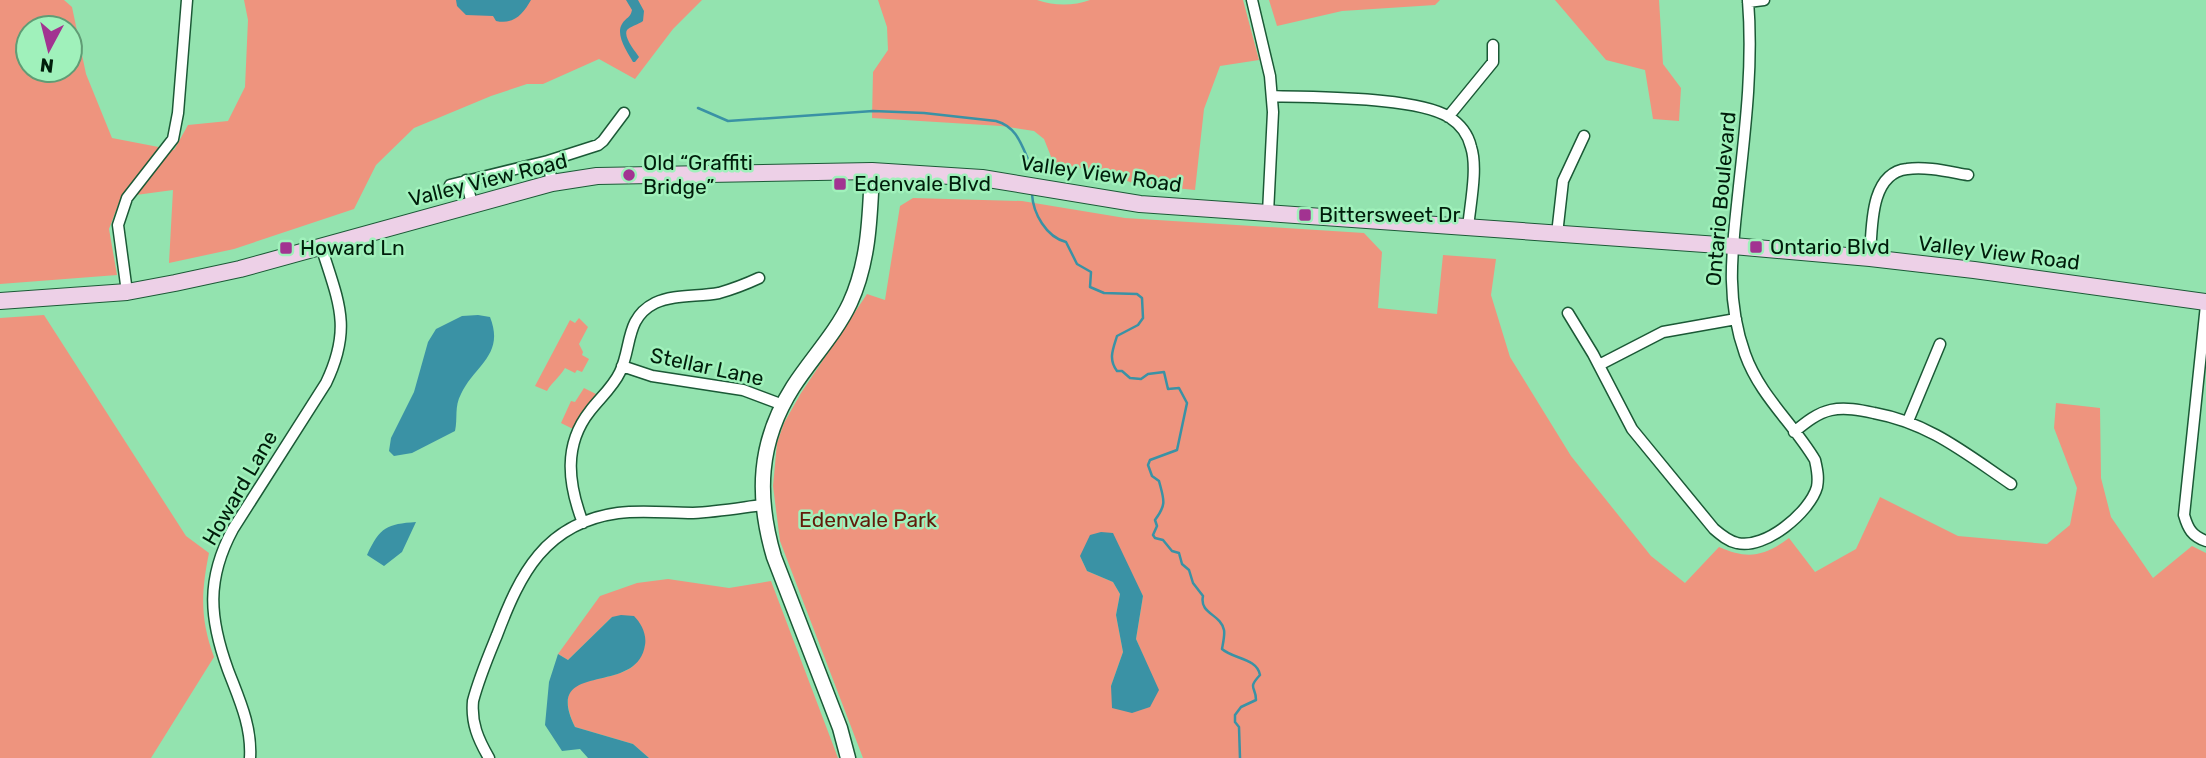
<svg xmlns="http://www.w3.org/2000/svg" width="2206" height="758" font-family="Rubik,sans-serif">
<rect width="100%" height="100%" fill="#93e3af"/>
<!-- green -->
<path fill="#ee947e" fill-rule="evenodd" d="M 0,0 L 64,0 L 72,7 L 86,74 L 112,138 L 174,150 L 188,125 L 228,121 L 245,87 L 248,20 L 244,0 L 702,0 L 673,29 L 635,79 L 599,59 L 543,84 L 527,84 L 491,96 L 414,128 L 376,165 L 354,209 L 234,249 L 169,263 L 173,190 L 121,197 L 109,229 L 117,275 L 0,284 ZM 28,28 L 70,28 L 70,70 L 28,70 Z
M 878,0 L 1037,0 C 1055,6 1073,6 1090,0 L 1243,0 L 1259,60 L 1220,66 L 1204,109 L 1195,190 L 1135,184 L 1102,171 L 1054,164 L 1044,139 L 1034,131 L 1001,126 L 872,118 L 873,72 L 888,50 L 887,27 Z
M 1269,0 L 1440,0 L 1435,5 L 1342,11 L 1277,26 Z
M 1555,0 L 1659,0 L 1663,64 L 1681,88 L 1679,121 L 1653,119 L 1645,70 L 1606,60 Z
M 913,198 L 1022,201 L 1125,218 L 1364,233 L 1382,252 L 1378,308 L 1437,314 L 1443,255 L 1496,259 L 1491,295 L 1510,357 L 1571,456 L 1651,556 L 1685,583 L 1719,547 C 1748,560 1765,556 1789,538 L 1815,572 L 1856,549 L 1880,497 L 1958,536 L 2047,544 L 2070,525 L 2077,488 L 2054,428 L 2056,403 L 2100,408 L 2101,478 L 2111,517 L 2153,578 L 2192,546 L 2206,553 L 2206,758 L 863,758 L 780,541 L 773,486 L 777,443 L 784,423 L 801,393 L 867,294 L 885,300 L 900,206 ZM 1080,556 L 1131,574 L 1143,596 L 1136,639 L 1158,690 L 1111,686 L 1123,652 L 1116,615 L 1120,594 L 1113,582 L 1087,571 Z
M 44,315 L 186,536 L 209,553 C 201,592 200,619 214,657 L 151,758 L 0,758 L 0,318 Z
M 579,318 L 588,327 L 579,344 L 583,352 L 582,355 L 589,359 L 582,372 L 577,370 L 575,373 L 565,368 C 559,378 552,382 547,391 L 535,386 L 570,320 L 575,323 Z
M 584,388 L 598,395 L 582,413 L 573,429 L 561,423 L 571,401 L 575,402 Z
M 668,579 L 729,588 L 771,581 L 838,758 L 649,758 L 633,744 L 575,727 C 548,670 603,687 632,667 C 639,661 643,652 645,644 L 612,617 L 568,660 L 558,654 L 600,596 L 637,583 Z"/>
<!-- water -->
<path fill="#3a92a5" d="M 456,0 L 531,0 C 523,14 514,25 496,21 L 493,16 L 466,15 L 457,6 Z
M 626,0 L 638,0 L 644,11 L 643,21 C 639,24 629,27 627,30 C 623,37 635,51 639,57 L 635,62 L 633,62 C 628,53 615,35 622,24 C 626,17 630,19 632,10 Z
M 478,315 L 490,317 C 505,355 475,365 461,394 C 454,407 458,418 455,431 L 412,453 L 394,456 L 389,451 L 391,438 L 414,392 L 428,342 L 436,329 L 462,316 Z
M 416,522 L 402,552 L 384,566 L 367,555 C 380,527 387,524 416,522 Z
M 1101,532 L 1113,533 L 1143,596 L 1136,639 L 1159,690 L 1150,707 L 1132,713 L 1112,708 L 1111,686 L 1123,652 L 1116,615 L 1120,594 L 1113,582 L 1087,571 L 1080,556 L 1090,535 Z
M 621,615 L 634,616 C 641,623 647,634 645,645 C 637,698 541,658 575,727 L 633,744 L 649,758 L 588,758 L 580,749 L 562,751 L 545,725 L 549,682 L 558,654 L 568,660 L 612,617 Z"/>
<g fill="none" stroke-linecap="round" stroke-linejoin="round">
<!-- stream -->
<path stroke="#3a92a5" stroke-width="2.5" d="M 698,108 L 728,121 L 873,111 L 924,113 L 996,121 C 1018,127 1022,147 1031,166
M 1032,194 C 1033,213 1046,237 1066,242 L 1077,264 L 1091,272 L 1090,287 L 1104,293 L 1137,294 L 1142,298 L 1143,318 L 1138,325 L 1117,336 C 1113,349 1108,359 1117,371 L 1122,371 L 1130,378 L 1141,379 L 1148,374 L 1164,372 L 1168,389 L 1179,388 L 1187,403 L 1177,450 L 1150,460 L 1148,465 L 1152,476 L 1159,481 C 1164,500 1167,504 1155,520 L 1157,526 L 1153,535 L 1155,538 L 1163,540 L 1172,551 L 1179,553 L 1182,564 L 1189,570 L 1193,583 L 1203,596 C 1199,614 1221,614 1224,630 C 1225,635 1223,643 1222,649 C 1233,659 1257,658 1260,675 C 1247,689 1256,686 1256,700 L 1241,707 L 1235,715 L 1235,722 L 1239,727 L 1240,758"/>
<defs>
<path id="minor" d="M 1252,0 L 1270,76 L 1273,112 L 1268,213
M 1748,2 L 1764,0
M 1272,96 C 1314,98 1415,96 1449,117 C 1460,124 1468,134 1471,147 C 1478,168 1470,205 1468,228
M 1448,117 L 1493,62 L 1493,45
M 466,180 L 472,204
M 552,183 L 548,161 L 598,145 L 603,141 L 624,113
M 450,185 L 548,161
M 1557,234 L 1563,181 L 1584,136
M 1870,258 C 1872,230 1869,173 1907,169 C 1926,166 1950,172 1968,175
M 127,292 L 118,225 L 127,198 L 173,139 L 178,113 L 187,0
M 2206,305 L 2184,515 C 2188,529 2192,536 2206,541
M 1568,313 L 1593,354 L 1632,429 L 1714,529 C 1721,535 1728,541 1737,543 C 1765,550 1810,512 1817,487 C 1819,477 1817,469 1815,460 C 1793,423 1760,396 1745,354 C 1724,295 1733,245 1739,186 C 1746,123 1753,62 1748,0
M 1599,365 L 1663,332 L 1736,319
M 622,366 L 652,376 L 743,390 L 783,405
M 1908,421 L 1940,344
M 1794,432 C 1805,423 1817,413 1831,410 C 1845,407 1860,410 1874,413 C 1929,423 1965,453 2011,484
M 583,523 C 568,484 563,445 590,411 C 600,398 613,387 620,372 C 632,347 625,318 655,303 C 674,294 698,297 719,293 C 733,289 746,284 759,278
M 250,758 C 252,726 239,699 228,670 C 209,618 206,579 233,529 L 326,383 C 353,327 338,301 321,246
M 489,758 C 478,739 471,723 473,701 C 479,678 488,657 497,635 C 520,574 545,523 618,513 C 642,510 668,513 693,513 C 716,512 739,508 762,505"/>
<path id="tertiary" d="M 848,758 L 840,728 L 774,557 C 756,496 758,442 793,387 C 811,359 836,333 850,303 C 869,262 870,216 872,171"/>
<path id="secondary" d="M 0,301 L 127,292 L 175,283 L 240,269 L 552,183 L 597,176 L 872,171 L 982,178 L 1140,204 L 1733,246 L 1870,258 L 1974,270 L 2206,302"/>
</defs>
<!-- minor casing -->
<use href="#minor" stroke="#1b5936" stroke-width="13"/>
<!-- tertiary casing -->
<use href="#tertiary" stroke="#1b5936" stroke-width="17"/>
<!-- secondary casing -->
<use href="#secondary" stroke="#1b5936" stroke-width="18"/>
<!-- minor -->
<use href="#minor" stroke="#fff" stroke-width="10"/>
<!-- tertiary -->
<use href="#tertiary" stroke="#fff" stroke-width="14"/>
<!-- secondary -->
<use href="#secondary" stroke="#edd0e7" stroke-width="16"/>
</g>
<!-- markers -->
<g fill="#a23391" stroke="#a0f1bb" stroke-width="2.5">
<circle cx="629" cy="175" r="7"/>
<rect x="833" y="177" width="14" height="14" rx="3.5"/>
<rect x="1298" y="208" width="14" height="14" rx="3.5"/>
<rect x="1749" y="240" width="14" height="14" rx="3.5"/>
<rect x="279" y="241" width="14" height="14" rx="3.5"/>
</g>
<g text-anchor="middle" stroke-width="5" stroke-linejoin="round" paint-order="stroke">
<!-- poi labels -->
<g font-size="21" fill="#001d0b" stroke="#a0f1bb" text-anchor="start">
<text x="643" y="170">Old “Graffiti<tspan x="643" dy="24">Bridge”</tspan></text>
<text x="854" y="191">Edenvale Blvd</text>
<text x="1319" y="222">Bittersweet Dr</text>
<text x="1770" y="254">Ontario Blvd</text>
<text x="300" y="255">Howard Ln</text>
</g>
<!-- street labels -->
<g font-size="21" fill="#001d0b" stroke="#a0f1bb">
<text transform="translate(1101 174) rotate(8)" y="7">Valley View Road</text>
<text transform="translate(488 180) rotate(-14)" y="7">Valley View Road</text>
<text transform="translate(1721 199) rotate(-85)" y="7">Ontario Boulevard</text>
<text transform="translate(1999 253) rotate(7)" y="7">Valley View Road</text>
<text transform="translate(707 367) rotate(12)" y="7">Stellar Lane</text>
<text transform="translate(240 488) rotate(-60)" y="7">Howard Lane</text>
</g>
<!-- park labels -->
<g font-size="21" fill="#611a09" stroke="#a0f1bb">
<text x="868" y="527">Edenvale Park</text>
</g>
</g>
<!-- north arrow -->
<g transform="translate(49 49) rotate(187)"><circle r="33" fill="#a0f1bb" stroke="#609c75" stroke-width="2"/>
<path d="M0-5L12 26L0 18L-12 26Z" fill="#a23391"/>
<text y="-10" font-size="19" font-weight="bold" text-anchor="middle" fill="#001d0b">N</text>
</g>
</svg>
